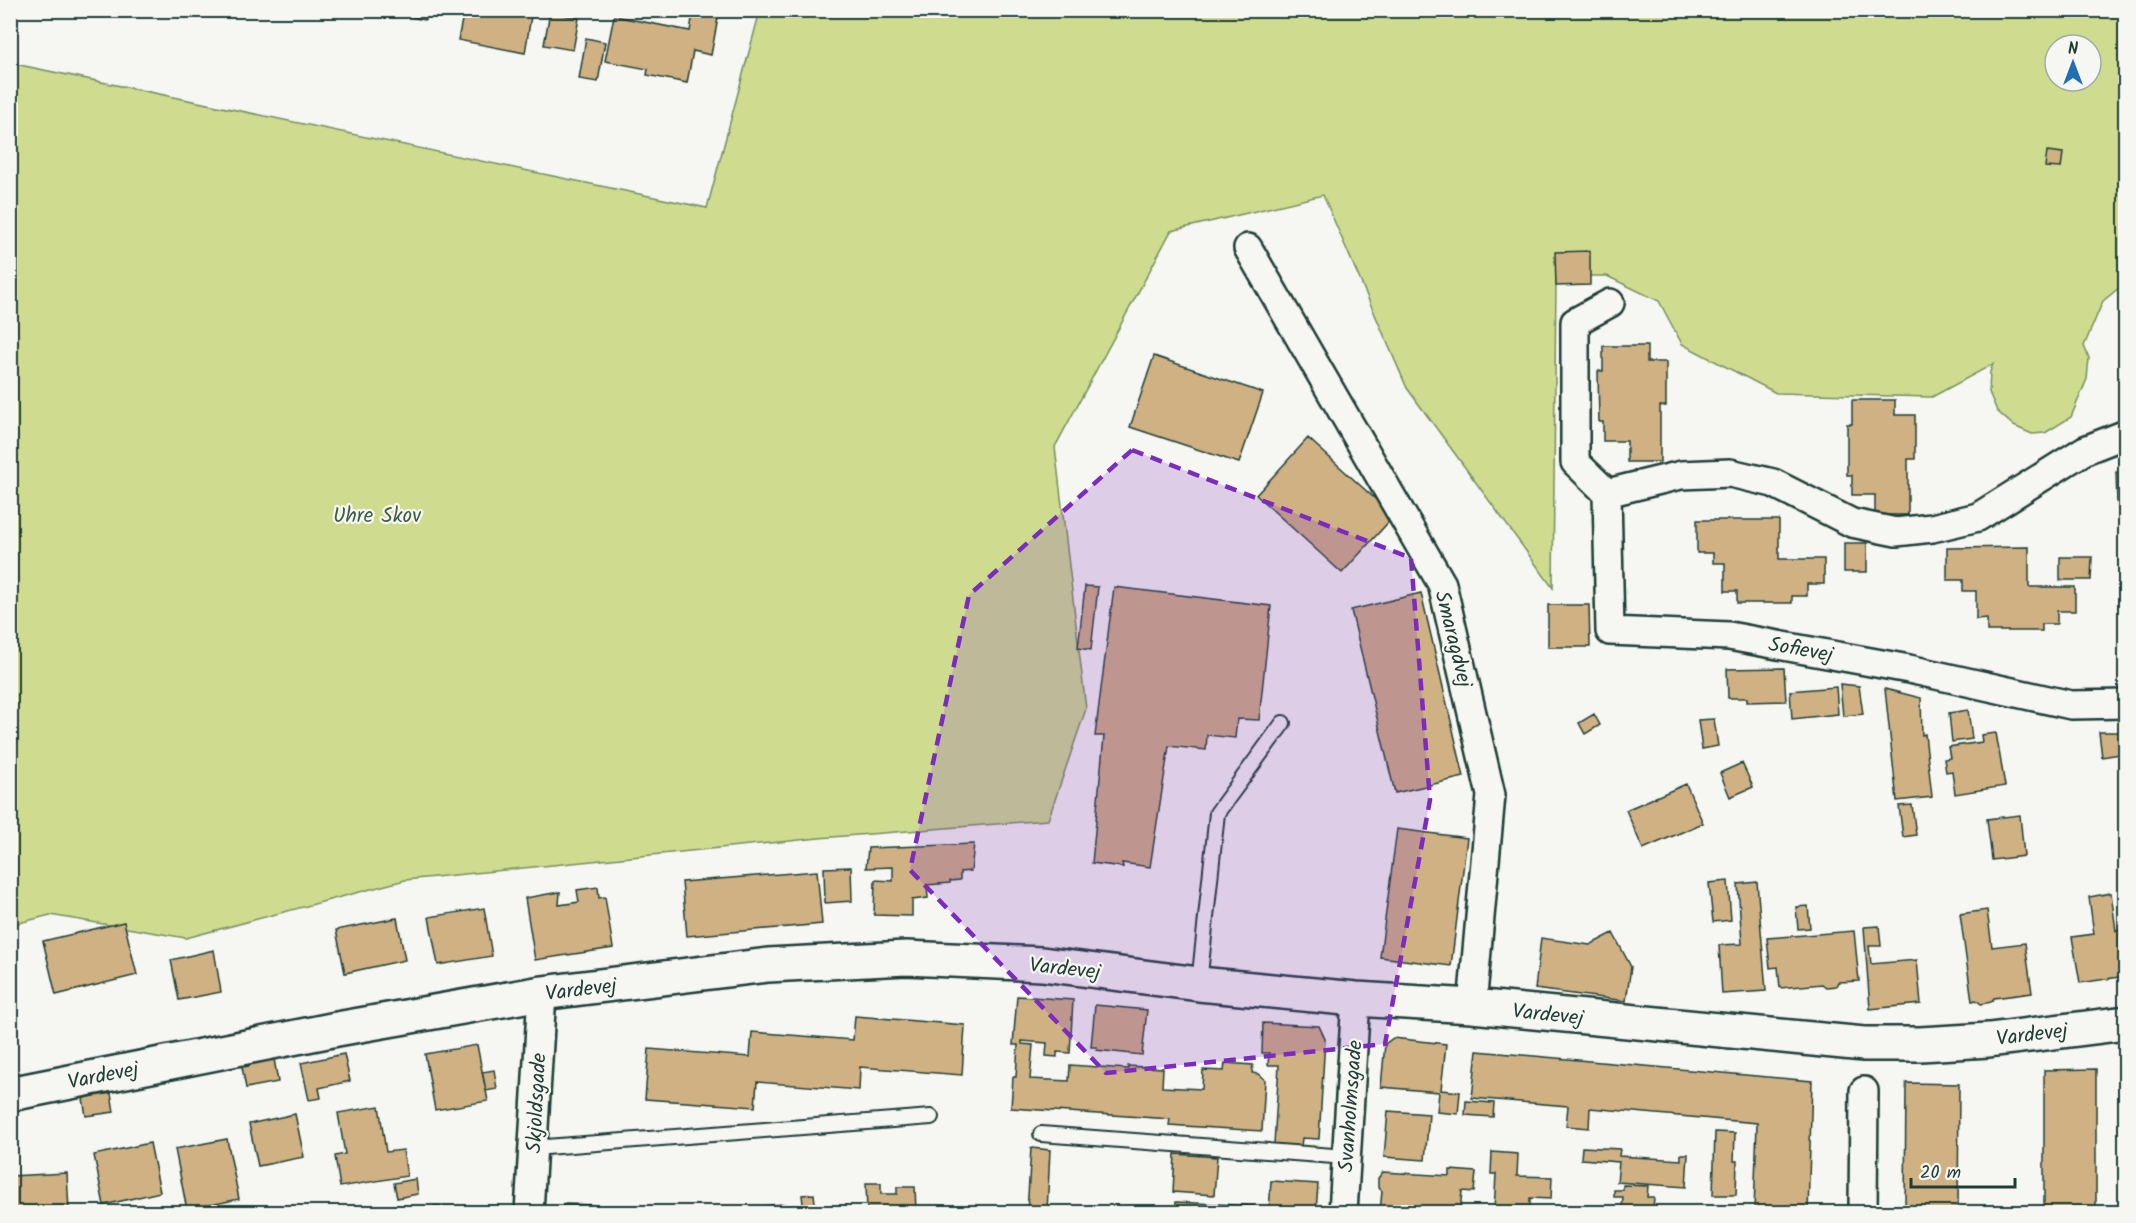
<svg xmlns="http://www.w3.org/2000/svg" width="2136" height="1223" font-family="Kalam,sans-serif">
<rect width="100%" height="100%" fill="#f6f6f2"/>
<filter id="ink" filterUnits="userSpaceOnUse"><feTurbulence type="fractalNoise" baseFrequency=".0167" numOctaves="2"/><feDisplacementMap in="SourceGraphic" scale="12" xChannelSelector="R" yChannelSelector="G"/><feConvolveMatrix kernelMatrix="1 2 1 2 8 2 1 2 1" color-interpolation-filters="sRGB"/></filter>
<g filter="url(#ink)">
<!-- green -->
<path fill="#cfdc8f" stroke="#778c62" stroke-width="1.5" fill-rule="evenodd" d="M 760,11 L 2125,11 L 2125,283 L 2103,301 L 2084,346 L 2089,358 L 2087,379 L 2071,417 L 2045,433 L 2032,434 L 2014,426 L 1997,411 L 1989,392 L 1990,372 L 1993,364 L 1932,397 L 1776,393 L 1682,344 L 1659,301 L 1607,276 L 1556,276 L 1553,588 L 1407,388 L 1323,195 L 1171,231 L 1055,447 L 1086,709 L 1048,820 L 819,838 L 405,880 L 186,938 L 50,915 L 11,925 L 10,63 L 707,208 ZM 2055,45 L 2091,45 L 2091,81 L 2055,81 Z"/>
<!-- building -->
<path fill="#cfb184" stroke="#1f3d34" stroke-width="1.5" d="M 380,10 L 427,10 L 425,20 Z
M 464,10 L 532,10 L 525,53 L 458,40 Z
M 550,12 L 579,18 L 573,50 L 544,45 Z
M 693,13 L 718,18 L 711,55 L 693,51 L 687,83 L 647,75 L 648,69 L 605,61 L 614,16 L 690,31 Z
M 586,38 L 605,42 L 598,82 L 579,79 Z
M 2047,151 L 2063,153 L 2061,168 L 2045,167 Z
M 1590,251 L 1590,285 L 1556,286 L 1555,252 Z
M 2123,312 L 2126,312 L 2126,363 L 2123,363 Z
M 1603,346 L 1647,346 L 1647,362 L 1666,362 L 1666,406 L 1660,406 L 1660,462 L 1627,462 L 1627,441 L 1603,441 L 1603,422 L 1599,422 L 1598,371 L 1603,371 Z
M 1154,356 L 1263,393 L 1239,463 L 1130,427 Z
M 1852,400 L 1895,400 L 1895,415 L 1915,415 L 1915,459 L 1908,459 L 1908,515 L 1875,515 L 1875,495 L 1852,495 L 1852,475 L 1847,475 L 1847,424 L 1852,424 Z
M 1308,438 L 1394,516 L 1342,573 L 1256,495 Z
M 2116,472 L 2126,472 L 2126,504 L 2117,504 Z
M 1697,520 L 1779,520 L 1779,559 L 1824,559 L 1824,584 L 1807,584 L 1807,596 L 1792,596 L 1792,603 L 1737,603 L 1737,591 L 1725,591 L 1725,563 L 1713,563 L 1713,553 L 1697,553 Z
M 1844,543 L 1867,543 L 1867,572 L 1844,572 Z
M 2029,547 L 2029,587 L 2075,587 L 2075,611 L 2057,611 L 2057,624 L 2042,624 L 2042,631 L 1987,631 L 1987,618 L 1976,619 L 1976,591 L 1963,591 L 1963,580 L 1947,580 L 1947,548 Z
M 2060,557 L 2092,557 L 2091,580 L 2060,580 Z
M 1085,586 L 1098,587 L 1091,650 L 1078,648 Z
M 1114,587 L 1271,606 L 1259,720 L 1237,719 L 1235,738 L 1207,735 L 1206,750 L 1169,746 L 1150,867 L 1122,863 L 1123,867 L 1092,863 L 1104,736 L 1095,736 Z
M 1421,593 L 1464,777 L 1395,793 L 1351,610 Z
M 1548,605 L 1589,605 L 1590,647 L 1548,647 Z
M 1784,668 L 1786,701 L 1747,702 L 1747,698 L 1728,698 L 1727,669 Z
M 1840,684 L 1859,686 L 1863,714 L 1843,716 Z
M 1836,687 L 1838,714 L 1792,719 L 1790,691 Z
M 1885,689 L 1921,698 L 1922,735 L 1925,734 L 1932,797 L 1897,801 Z
M 1968,710 L 1972,739 L 1952,742 L 1949,713 Z
M 1594,714 L 1600,725 L 1585,734 L 1579,723 Z
M 1714,719 L 1718,746 L 1702,749 L 1698,720 Z
M 2099,732 L 2126,732 L 2126,753 L 2102,757 Z
M 1996,733 L 2005,786 L 1955,794 L 1952,771 L 1946,772 L 1944,759 L 1950,758 L 1948,747 L 1982,742 L 1981,735 Z
M 1742,763 L 1753,787 L 1730,797 L 1720,773 Z
M 1686,784 L 1703,823 L 1643,849 L 1626,810 Z
M 1912,805 L 1916,835 L 1903,837 L 1899,806 Z
M 2020,815 L 2024,856 L 1992,860 L 1987,819 Z
M 1397,829 L 1467,838 L 1451,966 L 1380,957 Z
M 974,844 L 971,871 L 960,872 L 960,880 L 950,881 L 950,883 L 927,885 L 928,898 L 912,900 L 912,916 L 874,915 L 875,880 L 893,881 L 893,867 L 866,868 L 868,848 Z
M 851,867 L 852,901 L 825,903 L 824,868 Z
M 817,871 L 822,924 L 687,936 L 682,882 Z
M 1728,881 L 1731,920 L 1713,922 L 1709,883 Z
M 1757,882 L 1766,991 L 1722,994 L 1719,945 L 1742,944 L 1738,884 Z
M 598,887 L 599,898 L 605,897 L 613,948 L 535,960 L 525,898 L 560,892 L 559,905 L 579,902 L 577,890 Z
M 2111,893 L 2116,931 L 2126,929 L 2126,976 L 2080,983 L 2072,937 L 2094,934 L 2089,897 Z
M 1808,906 L 1810,928 L 1798,929 L 1796,907 Z
M 484,908 L 492,956 L 438,965 L 429,917 Z
M 1987,910 L 1992,947 L 2025,943 L 2032,993 L 1994,998 L 1991,1002 L 1981,1004 L 1976,1000 L 1972,1001 L 1960,914 Z
M 397,918 L 405,960 L 345,973 L 336,930 Z
M 124,922 L 137,975 L 56,995 L 43,941 Z
M 1879,926 L 1881,946 L 1869,946 L 1871,964 L 1917,960 L 1921,1004 L 1870,1009 L 1864,927 Z
M 1854,931 L 1859,981 L 1838,982 L 1836,986 L 1826,987 L 1822,984 L 1780,988 L 1778,967 L 1770,968 L 1767,938 Z
M 1613,933 L 1631,967 L 1626,1001 L 1535,989 L 1541,938 L 1590,945 Z
M 214,950 L 221,992 L 179,1000 L 171,960 Z
M 1017,996 L 1073,1000 L 1070,1053 L 1057,1052 L 1057,1057 L 1046,1056 L 1047,1043 L 1022,1041 L 1022,1044 L 1033,1045 L 1030,1079 L 1069,1081 L 1070,1065 L 1128,1069 L 1128,1066 L 1163,1068 L 1162,1087 L 1202,1089 L 1203,1070 L 1224,1071 L 1225,1063 L 1253,1065 L 1252,1073 L 1258,1074 L 1265,1080 L 1262,1131 L 1169,1125 L 1170,1119 L 1011,1108 L 1013,1077 L 1016,1077 L 1018,1045 L 1013,1045 Z
M 1095,1005 L 1147,1010 L 1142,1055 L 1096,1050 L 1097,1047 L 1091,1047 Z
M 855,1016 L 965,1025 L 962,1075 L 860,1067 L 859,1090 L 757,1082 L 755,1107 L 645,1099 L 649,1049 L 750,1057 L 752,1032 L 853,1040 Z
M 1263,1023 L 1319,1026 L 1325,1039 L 1319,1139 L 1302,1138 L 1301,1146 L 1274,1144 L 1279,1065 L 1268,1065 L 1269,1053 L 1262,1053 Z
M 1393,1038 L 1446,1044 L 1441,1090 L 1460,1092 L 1458,1114 L 1437,1112 L 1439,1092 L 1381,1087 L 1385,1044 Z
M 477,1045 L 488,1101 L 435,1110 L 425,1054 Z
M 1477,1051 L 1812,1081 L 1808,1212 L 1754,1212 L 1757,1123 L 1590,1108 L 1589,1128 L 1566,1126 L 1568,1106 L 1472,1098 Z
M 344,1054 L 350,1081 L 319,1088 L 321,1098 L 309,1100 L 301,1063 Z
M 274,1059 L 278,1082 L 246,1088 L 242,1067 L 249,1066 L 249,1063 Z
M 2096,1069 L 2096,1212 L 2044,1212 L 2044,1070 Z
M 494,1070 L 497,1089 L 486,1091 L 482,1072 Z
M 1906,1083 L 1959,1084 L 1958,1212 L 1905,1212 Z
M 111,1093 L 114,1112 L 86,1116 L 83,1098 Z
M 1466,1101 L 1494,1103 L 1493,1117 L 1465,1115 Z
M 379,1106 L 386,1152 L 403,1150 L 407,1176 L 340,1187 L 335,1156 L 345,1154 L 338,1113 Z
M 1388,1111 L 1429,1114 L 1425,1160 L 1384,1157 Z
M 295,1114 L 304,1157 L 258,1166 L 249,1124 Z
M 1715,1132 L 1735,1133 L 1734,1161 L 1737,1161 L 1736,1195 L 1713,1195 Z
M 227,1139 L 239,1199 L 187,1210 L 175,1149 Z
M 150,1143 L 160,1192 L 104,1205 L 94,1155 Z
M 1582,1147 L 1620,1149 L 1619,1156 L 1681,1160 L 1681,1154 L 1688,1154 L 1686,1187 L 1617,1182 L 1619,1162 L 1581,1159 Z
M 1031,1148 L 1050,1150 L 1047,1212 L 1027,1212 Z
M 1492,1152 L 1518,1154 L 1517,1176 L 1552,1177 L 1551,1199 L 1530,1198 L 1530,1212 L 1494,1211 L 1496,1174 L 1491,1174 Z
M 1175,1154 L 1217,1157 L 1214,1195 L 1173,1192 Z
M 1450,1170 L 1476,1172 L 1474,1192 L 1462,1191 L 1460,1212 L 1380,1212 L 1382,1191 L 1378,1187 L 1378,1178 L 1383,1172 L 1450,1176 Z
M 67,1173 L 69,1212 L 10,1212 L 10,1176 Z
M 416,1179 L 418,1194 L 397,1198 L 394,1183 Z
M 1271,1181 L 1318,1184 L 1316,1212 L 1269,1212 Z
M 866,1183 L 881,1183 L 881,1194 L 897,1194 L 897,1187 L 915,1187 L 916,1212 L 867,1212 Z
M 1623,1185 L 1648,1186 L 1647,1197 L 1654,1197 L 1653,1210 L 1622,1209 L 1623,1197 L 1614,1197 L 1614,1190 L 1623,1190 Z
M 814,1194 L 816,1212 L 804,1212 L 802,1195 Z
M 1176,1202 L 1254,1206 L 1253,1212 L 1175,1212 Z
M 563,1204 L 593,1205 L 593,1212 L 563,1212 Z
M 784,1204 L 785,1212 L 765,1212 L 765,1206 Z
M 434,1206 L 480,1208 L 480,1212 L 433,1212 Z"/>
<g fill="none" stroke-linecap="round" stroke-linejoin="round">
<defs>
<path id="lane" d="M 1199,984 L 1217,813 L 1283,723
M 1041,1134 L 1347,1157
M 533,1148 L 931,1117"/>
<path id="street" d="M 1248,248 L 1442,584 L 1491,795 L 1472,1006
M 1610,303 L 1575,322 L 1575,462 L 1607,493 L 1610,631 L 1729,636 L 1909,669 L 2071,705 L 2126,704
M 1607,493 L 1681,475 L 1730,473 L 1773,483 L 1852,523 L 1896,532 L 1932,528 L 1978,517 L 2085,450 L 2126,434
M 529,1212 L 542,993
M 1343,1212 L 1356,999
M 1863,1212 L 1864,1091"/>
<path id="secondary" d="M 10,1094 L 337,1029 L 542,993 L 768,965 L 906,958 L 1042,964 L 1199,984 L 1356,999 L 1472,1006 L 1864,1044 L 1920,1044 L 1989,1040 L 2126,1023"/>
</defs>
<!-- lane casing -->
<use href="#lane" stroke="#1f3d34" stroke-width="18"/>
<!-- street casing -->
<use href="#street" stroke="#1f3d34" stroke-width="32"/>
<!-- secondary casing -->
<use href="#secondary" stroke="#1f3d34" stroke-width="38"/>
<!-- lane -->
<use href="#lane" stroke="#f6f6f2" stroke-width="14"/>
<!-- street -->
<use href="#street" stroke="#f6f6f2" stroke-width="27"/>
<!-- secondary -->
<use href="#secondary" stroke="#f6f6f2" stroke-width="33"/>
</g>
</g>
<!-- marked area -->
<path fill="#7b2cbf" fill-opacity="0.2" stroke="#7b2cbf" stroke-width="4.5" stroke-dasharray="12 8" stroke-linejoin="round" d="M 1132,450 L 1411,558 L 1430,800 L 1385,1044 L 1106,1073 L 910,870 L 969,595 Z"/>
<g text-anchor="middle" stroke-width="4.5" stroke-linejoin="round" paint-order="stroke">
<!-- park labels -->
<g font-size="21" fill="#425d46" stroke="#f6f6f2">
<text x="377" y="522">Uhre Skov</text>
</g>
<!-- street labels -->
<g font-size="21" fill="#1f3d34" stroke="#f6f6f2">
<text transform="translate(1454 639) rotate(76)" y="7">Smaragdvej</text>
<text transform="translate(1801 649) rotate(10)" y="7">Sofievej</text>
<text transform="translate(1065 968) rotate(6)" y="7">Vardevej</text>
<text transform="translate(581 989) rotate(-7)" y="7">Vardevej</text>
<text transform="translate(1548 1014) rotate(6)" y="7">Vardevej</text>
<text transform="translate(2032 1034) rotate(-7)" y="7">Vardevej</text>
<text transform="translate(103 1075) rotate(-11)" y="7">Vardevej</text>
<text transform="translate(536 1103) rotate(-87)" y="7">Skjoldsgade</text>
<text transform="translate(1350 1106) rotate(-86)" y="7">Svanholmsgade</text>
</g>
</g>
<!-- margin -->
<rect width="2136" height="1223" fill="none" stroke="#f6f6f2" stroke-width="36"/>
<rect x="18" y="18" width="2100" height="1187" fill="none" stroke="#1f3d34" stroke-width="2" filter="url(#ink)"/>
<!-- north arrow -->
<g transform="translate(2073 63)"><circle r="28" fill="#f6f6f2" stroke="#a0aca6" stroke-width="1.5"/>
<path d="M0-4.5L10 22L0 15L-10 22Z" fill="#1f6fb2"/>
<text y="-9" font-size="16" font-weight="bold" text-anchor="middle" fill="#1f3d34">N</text>
</g>
<!-- scale -->
<path d="M1911 1178v9h104v-9" fill="none" stroke="#1f3d34" stroke-width="3"/>
<text x="1920" y="1178" font-size="18" fill="#1f3d34" stroke="#f6f6f2" stroke-width="4.5" paint-order="stroke">20 m</text>
</svg>
